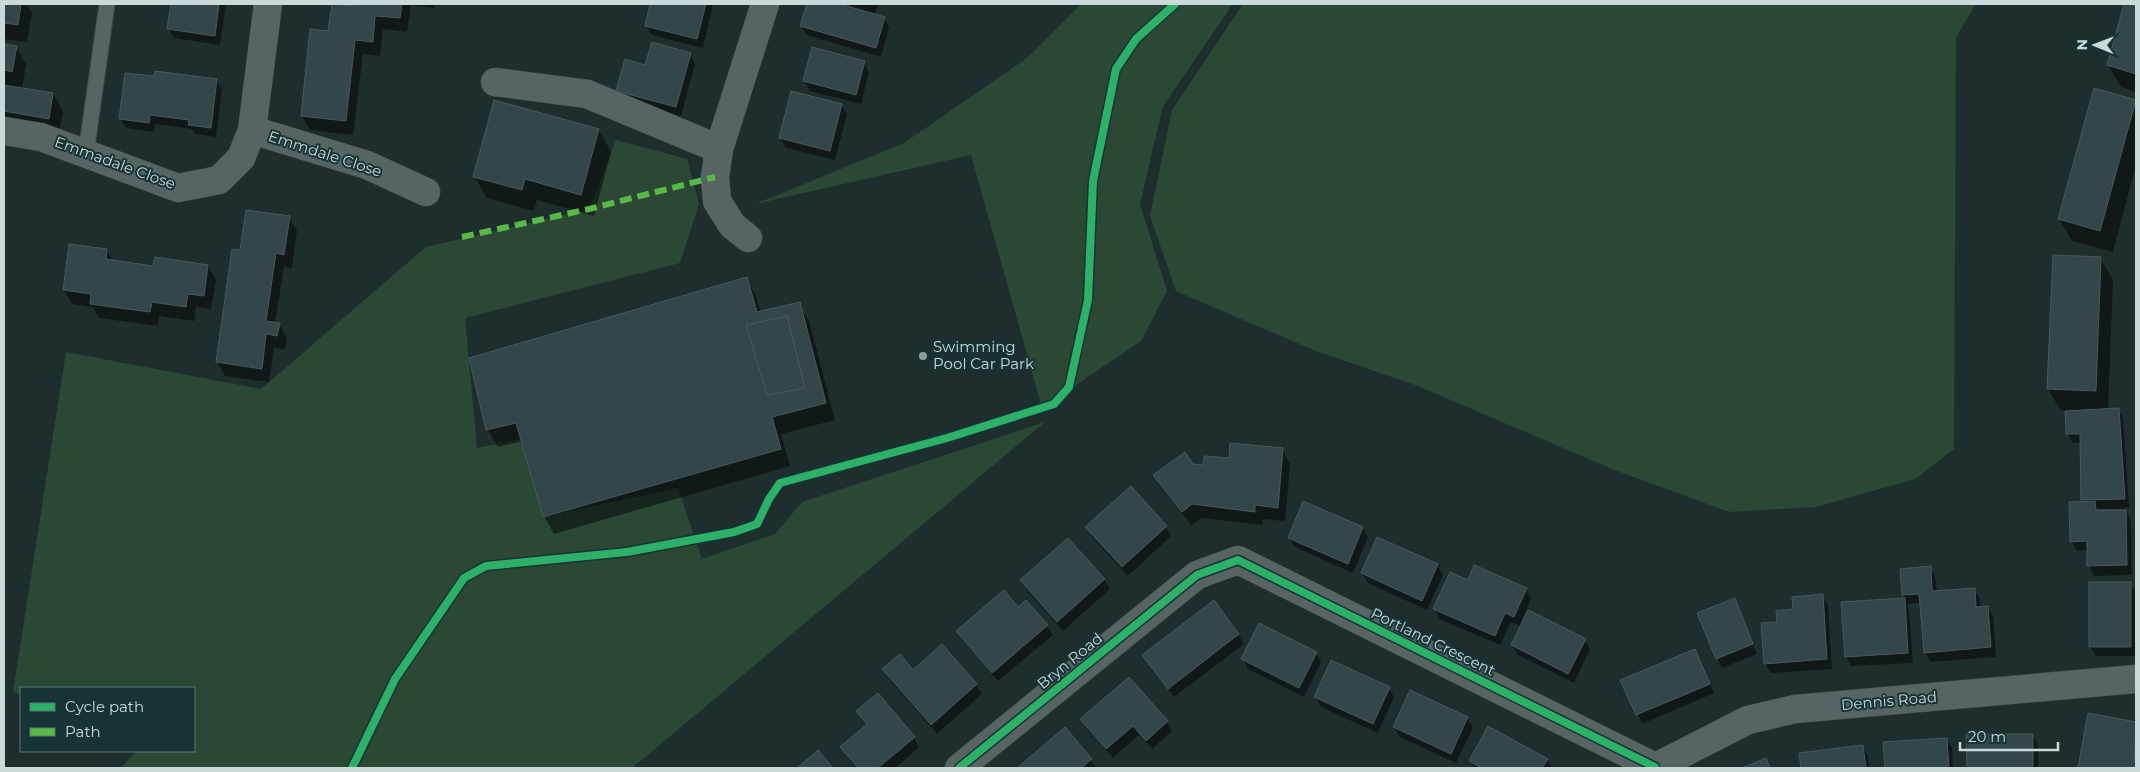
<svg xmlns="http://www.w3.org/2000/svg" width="2140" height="772" font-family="Montserrat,sans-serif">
<rect width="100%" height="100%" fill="#1e2e2e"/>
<!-- green -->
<path fill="#2b4835" d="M 1081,4 L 1233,4 L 1163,106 L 1140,204 L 1167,291 L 1141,341 L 1042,408 L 971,155 L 755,204 L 904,143 L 1027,58 Z
M 1243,4 L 1976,4 L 1956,37 L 1954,449 L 1915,479 L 1816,507 L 1729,512 L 1612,469 L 1418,386 L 1316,351 L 1176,291 L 1150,216 L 1172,110 Z
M 616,140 L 687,159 L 699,204 L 680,263 L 465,318 L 477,448 L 521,439 L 543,517 L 678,488 L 702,559 L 775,534 L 802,502 L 1045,422 L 632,768 L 121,768 L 136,751 L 194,751 L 194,688 L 21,688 L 21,694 L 13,692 L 66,352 L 261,389 L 426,247 L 589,209 Z"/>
<!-- shadow -->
<path fill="#0007" fill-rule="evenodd" d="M 4,4 L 26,4 L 32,13 L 27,42 L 4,39 Z
M 172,4 L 226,4 L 220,45 L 174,38 L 169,29 Z
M 358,4 L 435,4 L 434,8 L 411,5 L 407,32 L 383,29 L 380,56 L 363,54 L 353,135 L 310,130 L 302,116 L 329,32 L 357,8 Z
M 652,4 L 713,4 L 703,48 L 652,35 L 646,26 Z
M 808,4 L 878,4 L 875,15 L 884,18 L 889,27 L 881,57 L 807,35 L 801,26 Z
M 2126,4 L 2136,4 L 2136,92 L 2121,87 L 2108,65 Z
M 4,45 L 16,47 L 26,64 L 22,90 L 53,94 L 63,112 L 59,135 L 4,126 Z
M 690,54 L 695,64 L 681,116 L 623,100 L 618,91 L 646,66 Z
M 864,62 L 869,72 L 861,104 L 810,91 L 804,81 Z
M 216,80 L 222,90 L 216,137 L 195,134 L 192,129 L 155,124 L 154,132 L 126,128 L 120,118 Z
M 2135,101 L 2136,165 L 2113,252 L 2072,241 L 2059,219 Z
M 841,105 L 847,114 L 835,160 L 786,148 L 780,138 Z
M 599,130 L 611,152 L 594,216 L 537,200 L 534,211 L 487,198 L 474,176 Z
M 289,217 L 297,231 L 292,268 L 284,267 L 275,323 L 279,324 L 287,338 L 285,349 L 274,348 L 269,382 L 225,376 L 217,362 L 241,252 Z
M 107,250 L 113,261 L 154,267 L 208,266 L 216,280 L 211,309 L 196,307 L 194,321 L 159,316 L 158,326 L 99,318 L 93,307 L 72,304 L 64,290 Z
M 2054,256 L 2100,258 L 2113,280 L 2108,409 L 2118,409 L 2123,418 L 2129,508 L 2124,508 L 2131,520 L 2132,575 L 2094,576 L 2089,566 L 2088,550 L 2077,551 L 2071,541 L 2084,503 L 2082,499 L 2081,443 L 2073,443 L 2067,433 L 2066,411 L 2061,411 L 2048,389 ZM 2098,509 L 2122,509 L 2122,511 L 2100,512 Z
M 746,278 L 756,296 L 761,313 L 799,304 L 809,321 L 835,420 L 781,434 L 790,466 L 554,534 L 544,516 L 523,441 L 498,447 L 488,430 L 471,359 Z
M 1282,450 L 1290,464 L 1285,521 L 1263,519 L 1262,525 L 1201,518 L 1191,525 L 1163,489 L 1155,476 L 1192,465 L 1205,466 Z
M 1087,527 L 1166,527 L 1171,536 L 1128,576 L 1092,537 Z
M 1363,528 L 1368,537 L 1353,573 L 1295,547 L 1289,538 Z
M 1437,565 L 1443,575 L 1427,610 L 1368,583 L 1362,573 Z
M 1930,568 L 1935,577 L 1937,592 L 1974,589 L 1980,599 L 1980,608 L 1987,607 L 1993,616 L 1996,657 L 1930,662 L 1925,652 L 1921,603 L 1907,604 L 1909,609 L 1913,663 L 1851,666 L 1846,657 L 1843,603 L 1906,599 L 1903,595 Z
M 1104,579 L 1110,589 L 1063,631 L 1027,590 L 1022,581 Z
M 1469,581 L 1526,589 L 1531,598 L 1520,625 L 1585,640 L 1590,649 L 1574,683 L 1518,655 L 1512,645 L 1521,626 L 1511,622 L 1500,645 L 1440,619 L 1435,609 Z
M 2130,583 L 2136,593 L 2136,656 L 2096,656 L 2090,646 Z
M 1822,596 L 1828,605 L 1832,669 L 1771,673 L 1765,663 L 1778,623 L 1795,611 Z
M 1734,600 L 1757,654 L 1722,668 L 1717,658 Z
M 1018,608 L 1047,626 L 1053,635 L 998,681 L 963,640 L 958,631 Z
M 1238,634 L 1244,644 L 1174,697 L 1144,656 Z
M 942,646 L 976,685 L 982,694 L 937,734 L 889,679 L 884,670 L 913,672 Z
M 1316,653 L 1321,662 L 1304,697 L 1248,669 L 1243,659 Z
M 1700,660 L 1714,693 L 1642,724 L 1622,681 Z
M 1389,688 L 1394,697 L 1378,733 L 1321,707 L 1315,697 Z
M 858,711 L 914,738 L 919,747 L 895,768 L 856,768 L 841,747 L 867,725 Z
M 2089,715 L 2136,723 L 2136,768 L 2080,768 Z
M 1467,718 L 1473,728 L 1456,763 L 1400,737 L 1394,727 Z
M 1082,719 L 1167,722 L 1172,731 L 1152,749 L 1139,735 L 1113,758 L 1087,729 Z
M 1065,729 L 1096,768 L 1019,768 Z
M 2032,735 L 2038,744 L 2038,768 L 1968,768 L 1967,736 Z
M 1946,739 L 1952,748 L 1953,768 L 1887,768 L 1885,743 Z
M 1862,746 L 1868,756 L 1869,768 L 1802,768 L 1800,754 Z
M 1547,760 L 1552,768 L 1474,768 L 1470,761 Z"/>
<!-- building -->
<path fill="#334649" stroke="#4b585a" d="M 4,4 L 21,4 L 18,25 L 4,23 Z
M 171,4 L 219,4 L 215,36 L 167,29 Z
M 332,4 L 356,6 L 356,4 L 402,4 L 400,18 L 375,16 L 373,42 L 355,40 L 346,121 L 301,116 L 310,29 L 328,31 Z
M 650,4 L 706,4 L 697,39 L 645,26 Z
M 807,4 L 840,4 L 885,17 L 876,48 L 800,26 Z
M 2124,4 L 2136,4 L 2136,74 L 2107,65 Z
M 652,42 L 691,53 L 676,107 L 616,91 L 625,59 L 645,65 Z
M 4,44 L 17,46 L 12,72 L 4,70 Z
M 812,47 L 865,61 L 856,95 L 803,81 Z
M 155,71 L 217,79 L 211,128 L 188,125 L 189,120 L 150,115 L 149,123 L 119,119 L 125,73 L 154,76 Z
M 4,85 L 53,93 L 49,119 L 4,111 Z
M 2094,88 L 2136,100 L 2100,231 L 2058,219 Z
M 791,91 L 842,104 L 830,151 L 779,138 Z
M 494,100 L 599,129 L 581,195 L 525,179 L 522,190 L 473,177 Z
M 246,210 L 290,216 L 284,255 L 276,253 L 266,321 L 280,323 L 277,336 L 266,334 L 262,369 L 216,362 L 232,249 L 240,250 Z
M 69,244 L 107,249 L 106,259 L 153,266 L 155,257 L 208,265 L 204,296 L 188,294 L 186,307 L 152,302 L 150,312 L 90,304 L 91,294 L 63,290 Z
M 2053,255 L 2101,257 L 2096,391 L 2047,389 Z
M 747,277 L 757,312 L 800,302 L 826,403 L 772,417 L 781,449 L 543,517 L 516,423 L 486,430 L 469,358 Z
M 787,316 L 805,388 L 767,395 L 746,325 Z
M 2119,408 L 2125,499 L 2081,500 L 2080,434 L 2066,434 L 2065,411 Z
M 1230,443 L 1283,448 L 1278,508 L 1255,505 L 1255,512 L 1192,504 L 1182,512 L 1153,475 L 1185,452 L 1193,464 L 1203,465 L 1204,456 L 1229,458 Z
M 1131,486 L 1167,526 L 1122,567 L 1085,527 Z
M 1303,501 L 1363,527 L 1348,564 L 1288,538 Z
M 2095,501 L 2096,510 L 2126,510 L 2127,565 L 2087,566 L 2087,541 L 2070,542 L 2069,502 Z
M 1377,537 L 1438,564 L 1422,601 L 1361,573 Z
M 1068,538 L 1105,579 L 1057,622 L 1020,580 Z
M 1474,565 L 1527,588 L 1514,617 L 1505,613 L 1495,636 L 1433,609 L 1450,572 L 1468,580 Z
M 1931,566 L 1932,591 L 1975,588 L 1976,607 L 1988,606 L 1991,647 L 1924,653 L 1919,594 L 1902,595 L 1900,569 Z
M 2089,582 L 2131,582 L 2131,647 L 2089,647 Z
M 1004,590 L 1018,607 L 1026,600 L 1048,625 L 992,673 L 956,631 Z
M 1823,594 L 1827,659 L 1764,664 L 1761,623 L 1777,622 L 1776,611 L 1793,609 L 1792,597 Z
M 1735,598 L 1753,644 L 1716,659 L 1697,613 Z
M 1905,598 L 1908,653 L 1845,657 L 1841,602 Z
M 1214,600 L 1239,634 L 1168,689 L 1142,655 Z
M 1528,610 L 1586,639 L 1568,674 L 1511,645 Z
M 1259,623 L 1317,652 L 1299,688 L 1241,659 Z
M 942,644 L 977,684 L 931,725 L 882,669 L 900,654 L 913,670 Z
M 1695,649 L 1710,684 L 1636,715 L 1620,680 Z
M 1331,660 L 1390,687 L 1373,724 L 1314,697 Z
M 1129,677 L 1168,721 L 1146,741 L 1133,726 L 1106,749 L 1080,719 Z
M 1410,690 L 1468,717 L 1451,754 L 1393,727 Z
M 878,693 L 915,737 L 878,768 L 858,768 L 840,747 L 867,724 L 856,711 Z
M 2088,713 L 2136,722 L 2134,768 L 2078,768 Z
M 1488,726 L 1548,759 L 1542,768 L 1481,768 L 1469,761 Z
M 1065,727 L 1092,759 L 1081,768 L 1017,768 Z
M 1966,734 L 2033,734 L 2033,768 L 1967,768 Z
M 1947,738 L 1949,768 L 1885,768 L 1883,742 Z
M 1863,745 L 1866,768 L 1801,768 L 1799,753 Z
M 818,750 L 833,768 L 797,768 Z
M 1766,758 L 1770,768 L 1742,768 Z"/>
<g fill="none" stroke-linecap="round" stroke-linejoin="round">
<defs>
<path id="service" d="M 86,153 L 107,4"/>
<path id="minor" d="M 495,82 L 587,94 L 719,149
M 252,130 L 367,165 L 426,192
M 4,131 L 41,137 L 178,188 L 219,180 L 241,158 L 252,130 L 268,4
M 748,238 L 732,225 L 717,201 L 715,177 L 719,149 L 765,4
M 959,768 L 1197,575 L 1238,560 L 1655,767
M 1654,768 L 1748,720 L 1795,709 L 2136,679"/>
</defs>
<!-- service casing -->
<use href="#service" stroke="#3e4c4d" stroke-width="17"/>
<!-- minor casing -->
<use href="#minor" stroke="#3e4c4d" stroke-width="29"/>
<!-- service -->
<use href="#service" stroke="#576464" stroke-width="15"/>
<!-- minor -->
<use href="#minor" stroke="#576464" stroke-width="28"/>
<!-- quiet -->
<path stroke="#58b947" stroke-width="6" stroke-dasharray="12 6" stroke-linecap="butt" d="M 462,237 L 589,209 L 715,177"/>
<defs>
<path id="cycleway" d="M 352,768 L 395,679 L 464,578 L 486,566 L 627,552 L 734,532 L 757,524 L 769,499 L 780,483 L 947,438 L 1054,404 L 1069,387 L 1088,300 L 1093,181 L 1116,69 L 1136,39 L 1175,4
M 959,768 L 1197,575 L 1238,560 L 1655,767"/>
</defs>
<!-- cycleway casing -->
<use href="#cycleway" stroke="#173435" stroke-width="11"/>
<!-- cycleway -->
<use href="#cycleway" stroke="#2db169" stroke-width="8"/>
</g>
<!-- markers -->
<circle fill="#8e9e9e" stroke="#173435" stroke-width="2" cx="923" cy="356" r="5"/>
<g text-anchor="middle" stroke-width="4" stroke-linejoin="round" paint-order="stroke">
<!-- street labels -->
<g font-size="15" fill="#cadadb" stroke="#173435">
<text transform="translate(325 154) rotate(18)" y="5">Emmdale Close</text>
<text transform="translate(115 163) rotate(20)" y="5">Emmadale Close</text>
<text transform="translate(1433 642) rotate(26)" y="5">Portland Crescent</text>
<text transform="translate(1070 661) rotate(-39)" y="5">Bryn Road</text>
<text transform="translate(1889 701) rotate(-5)" y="5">Dennis Road</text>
</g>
<!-- poi labels -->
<g font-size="15" fill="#cadadb" stroke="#173435" text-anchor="start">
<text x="933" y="352">Swimming<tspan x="933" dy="17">Pool Car Park</tspan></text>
</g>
</g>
<!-- border -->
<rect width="2140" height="772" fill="none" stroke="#cadadb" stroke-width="10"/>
<!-- legend -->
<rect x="20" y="687" width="175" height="65" fill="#173435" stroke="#5f7677"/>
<rect x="30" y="703" width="25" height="8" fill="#2db169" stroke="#5f7677"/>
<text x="65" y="712" font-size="15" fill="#cadadb">Cycle path</text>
<rect x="30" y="728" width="25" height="8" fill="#58b947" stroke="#5f7677"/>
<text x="65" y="737" font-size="15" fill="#cadadb">Path</text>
<!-- north arrow -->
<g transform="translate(2095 45) rotate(271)" stroke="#173435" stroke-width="4" paint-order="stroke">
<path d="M0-4L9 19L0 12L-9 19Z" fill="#cadadb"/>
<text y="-8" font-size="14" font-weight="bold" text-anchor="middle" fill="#cadadb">N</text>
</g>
<!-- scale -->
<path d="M1960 742v8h98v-8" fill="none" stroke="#cadadb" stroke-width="2.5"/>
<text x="1968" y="742" font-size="15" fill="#cadadb" stroke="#173435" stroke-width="4" paint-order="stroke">20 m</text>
</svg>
